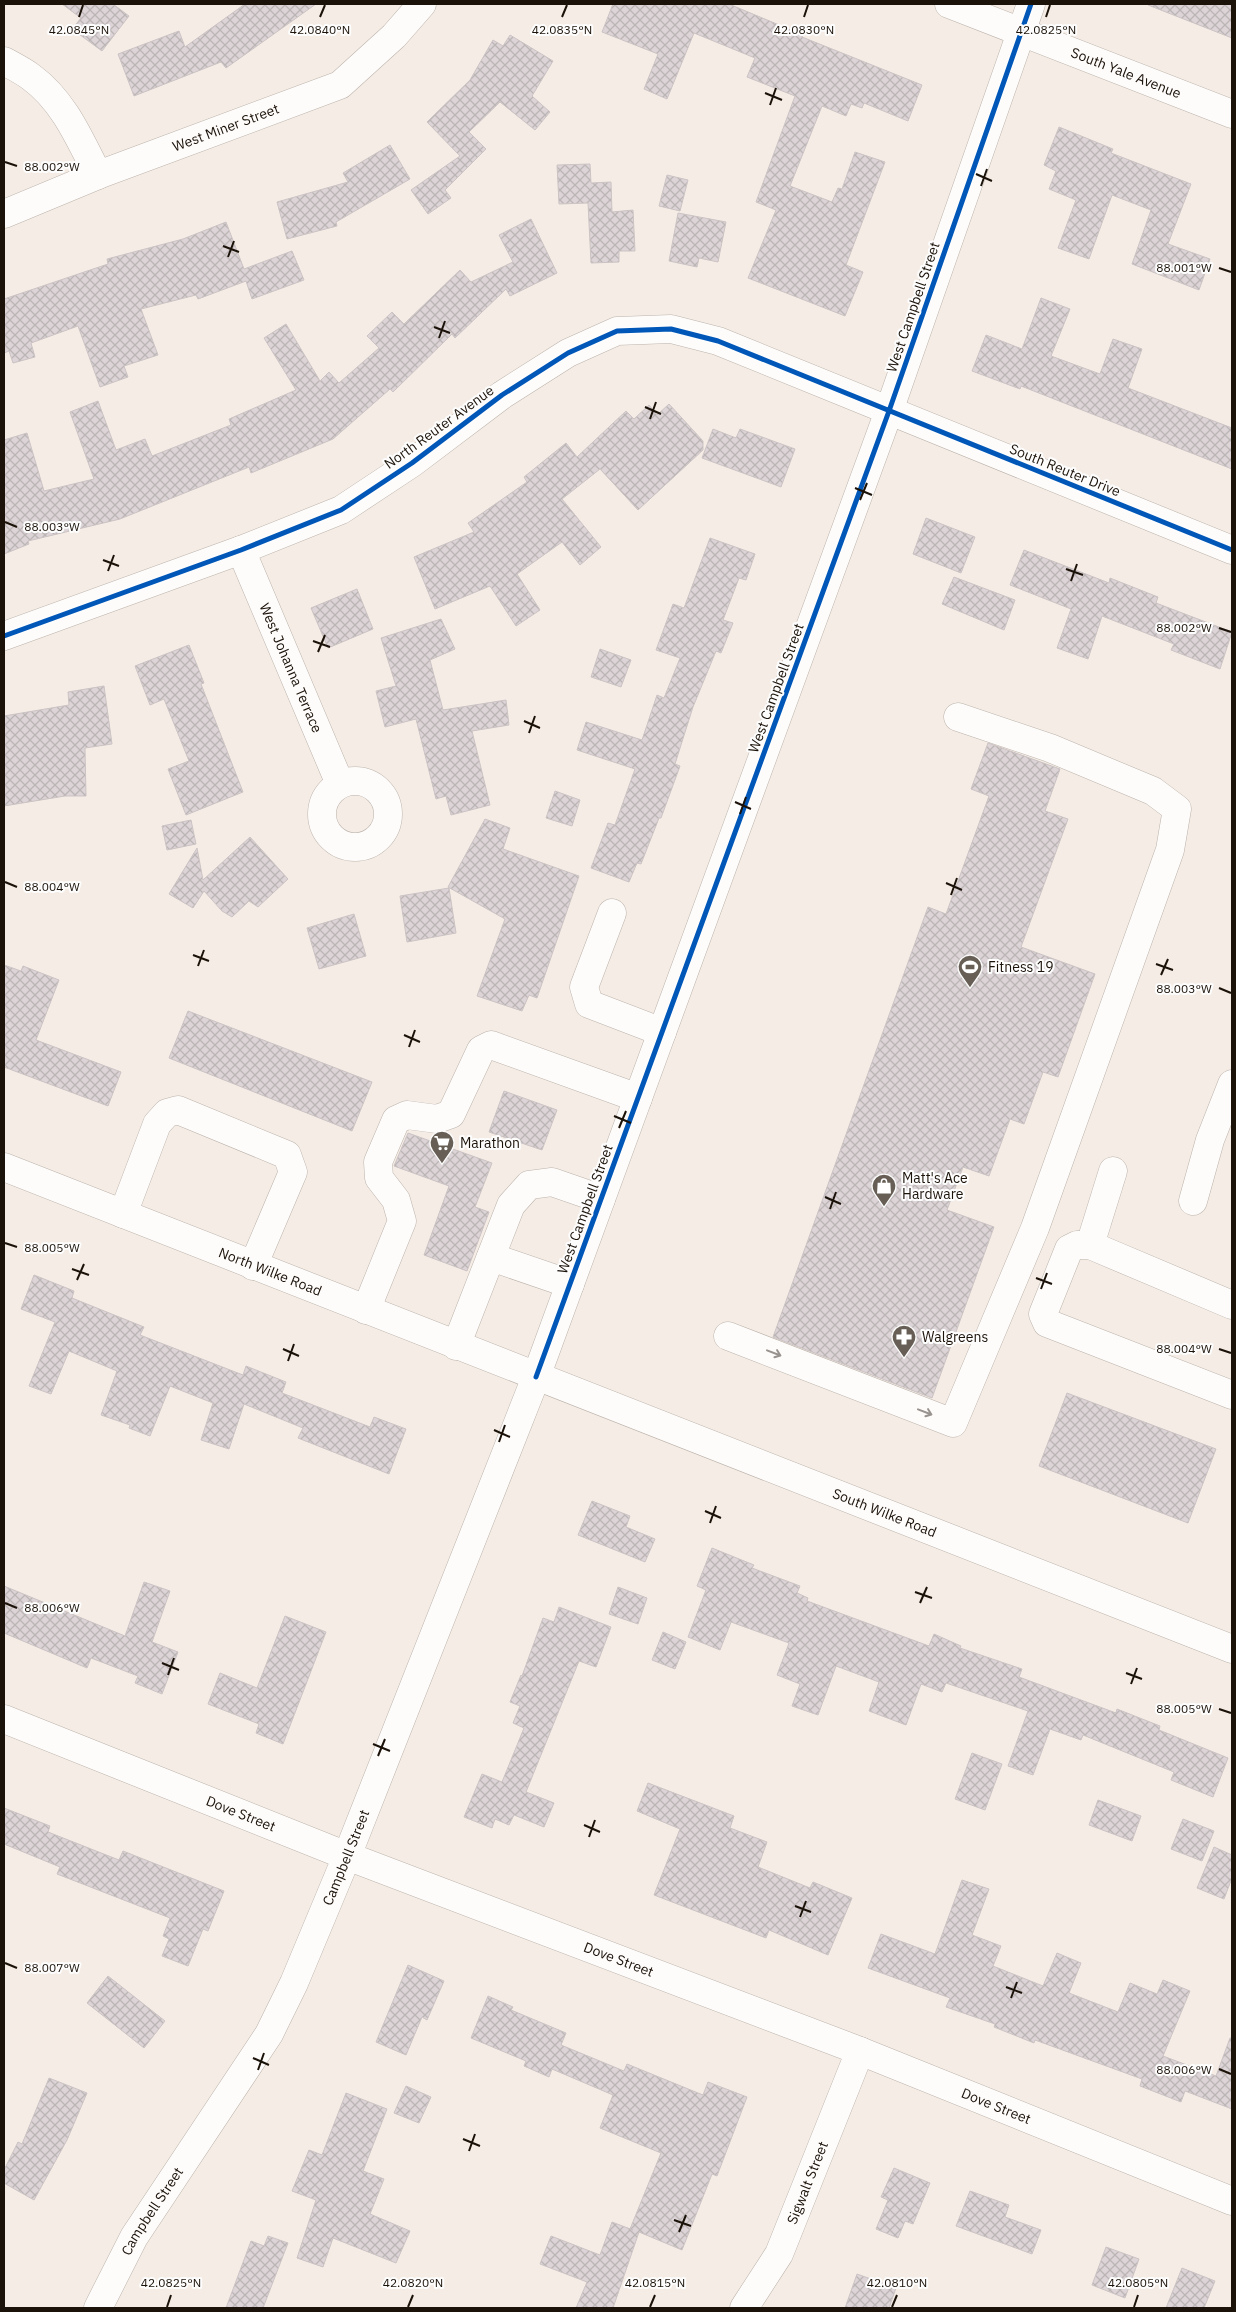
<svg xmlns="http://www.w3.org/2000/svg" width="1236" height="2312" font-family="'IBM Plex Sans',sans-serif">
<defs>
<pattern id="building-cross-hatch" width="8" height="8" patternUnits="userSpaceOnUse" patternTransform="scale(1.25)"><rect width="8" height="8" fill="#dcd4d6"/><path d="M0 0l8 8M0 8l8-8" fill="none" stroke="#bcb5b6"/></pattern>
</defs>
<rect width="100%" height="100%" fill="#f5ede5"/>
<!-- building -->
<path fill="url(#building-cross-hatch)" stroke="#cbc3c4" d="M 62,4 L 113,4 L 129,16 L 102,51 L 72,29 L 81,18 Z
M 245,4 L 316,4 L 226,68 L 221,62 L 134,96 L 118,54 L 179,31 L 185,47 Z
M 613,4 L 729,4 L 803,35 L 802,37 L 922,85 L 908,121 L 864,103 L 862,108 L 851,104 L 846,116 L 822,106 L 790,186 L 832,202 L 838,188 L 842,189 L 855,152 L 885,162 L 846,265 L 863,272 L 845,316 L 748,278 L 776,210 L 756,202 L 795,96 L 747,77 L 755,58 L 694,33 L 667,99 L 644,89 L 658,54 L 602,32 Z
M 1148,4 L 1232,4 L 1232,38 L 1148,5 Z
M 510,35 L 553,61 L 532,96 L 550,112 L 535,130 L 500,102 L 469,132 L 486,149 L 445,190 L 451,198 L 428,214 L 411,190 L 460,156 L 427,122 L 470,80 L 493,40 L 503,46 Z
M 1059,127 L 1113,149 L 1111,153 L 1191,184 L 1168,244 L 1210,259 L 1199,290 L 1132,264 L 1151,210 L 1112,195 L 1089,259 L 1058,248 L 1076,200 L 1049,189 L 1056,171 L 1044,165 Z
M 390,145 L 410,179 L 336,222 L 337,226 L 287,239 L 277,202 L 348,182 L 343,173 Z
M 590,164 L 591,183 L 611,182 L 612,212 L 633,210 L 635,251 L 619,251 L 619,262 L 591,263 L 588,203 L 559,204 L 557,165 Z
M 667,175 L 688,180 L 680,211 L 659,206 Z
M 678,213 L 726,222 L 718,262 L 699,258 L 697,267 L 669,261 Z
M 531,219 L 557,273 L 510,296 L 506,289 L 455,338 L 452,334 L 393,392 L 390,389 L 333,439 L 251,473 L 249,467 L 120,519 L 28,541 L 29,544 L 4,554 L 4,440 L 27,433 L 44,491 L 94,479 L 70,412 L 98,401 L 116,450 L 145,439 L 152,456 L 231,425 L 229,419 L 296,390 L 264,338 L 286,324 L 320,381 L 329,372 L 339,383 L 379,348 L 367,336 L 392,312 L 404,324 L 460,270 L 471,282 L 513,262 L 499,235 Z
M 226,222 L 244,269 L 292,251 L 304,280 L 252,299 L 246,281 L 198,299 L 196,295 L 141,309 L 158,355 L 124,366 L 128,377 L 100,387 L 78,326 L 31,343 L 35,357 L 13,363 L 9,351 L 4,353 L 4,299 L 108,264 L 107,259 L 183,239 Z
M 1041,298 L 1070,309 L 1051,356 L 1100,374 L 1113,339 L 1142,349 L 1128,388 L 1232,428 L 1232,469 L 1021,386 L 1020,389 L 972,371 L 986,335 L 1022,349 Z
M 669,404 L 703,441 L 703,450 L 638,510 L 600,469 L 562,499 L 601,547 L 580,565 L 562,542 L 517,574 L 540,610 L 516,626 L 490,586 L 435,609 L 414,557 L 474,532 L 468,523 L 527,482 L 524,477 L 566,443 L 577,457 L 626,411 L 634,419 L 649,405 L 657,415 Z
M 713,429 L 736,438 L 740,429 L 795,449 L 781,487 L 702,458 Z
M 926,518 L 975,537 L 961,573 L 913,554 Z
M 710,538 L 755,554 L 746,580 L 739,578 L 723,620 L 733,623 L 721,653 L 716,651 L 693,707 L 675,764 L 680,766 L 661,818 L 659,818 L 641,864 L 637,863 L 629,882 L 591,868 L 608,823 L 615,825 L 635,769 L 577,750 L 586,722 L 642,740 L 657,695 L 664,698 L 680,658 L 656,650 L 673,604 L 684,608 Z
M 1024,550 L 1109,583 L 1110,578 L 1158,597 L 1156,603 L 1232,632 L 1220,669 L 1171,650 L 1174,644 L 1102,616 L 1088,659 L 1057,648 L 1071,609 L 1010,585 Z
M 954,577 L 1015,600 L 1004,630 L 942,604 Z
M 357,589 L 373,629 L 328,648 L 311,608 Z
M 441,619 L 455,649 L 430,660 L 443,710 L 506,700 L 509,725 L 472,731 L 490,805 L 451,815 L 446,796 L 436,799 L 416,719 L 385,727 L 376,691 L 396,686 L 381,638 Z
M 189,645 L 204,683 L 201,684 L 243,792 L 186,815 L 168,769 L 189,761 L 164,699 L 150,705 L 135,666 Z
M 600,649 L 631,660 L 621,687 L 591,677 Z
M 104,686 L 112,744 L 85,748 L 86,796 L 65,796 L 4,806 L 4,716 L 69,705 L 68,692 Z
M 988,743 L 1060,769 L 1045,811 L 1068,819 L 1021,947 L 1095,974 L 1058,1077 L 1043,1072 L 1024,1124 L 1010,1119 L 989,1176 L 963,1167 L 947,1210 L 994,1227 L 932,1398 L 773,1337 L 928,907 L 946,914 L 989,796 L 971,789 Z
M 555,791 L 580,800 L 572,826 L 546,818 Z
M 485,819 L 510,828 L 503,849 L 579,876 L 537,998 L 529,995 L 522,1011 L 477,996 L 505,919 L 448,887 Z
M 191,820 L 196,844 L 167,850 L 162,826 Z
M 250,837 L 288,879 L 258,907 L 249,901 L 232,917 L 222,911 L 204,891 L 193,908 L 169,894 L 197,848 L 203,880 Z
M 449,888 L 456,933 L 407,942 L 400,896 Z
M 354,914 L 366,956 L 319,969 L 307,928 Z
M 4,965 L 21,971 L 23,966 L 59,980 L 36,1040 L 121,1072 L 108,1106 L 4,1067 Z
M 188,1011 L 372,1082 L 352,1131 L 169,1058 Z
M 504,1091 L 557,1110 L 542,1150 L 489,1132 Z
M 408,1133 L 492,1163 L 475,1207 L 489,1212 L 467,1271 L 424,1255 L 449,1186 L 394,1166 Z
M 34,1275 L 74,1291 L 72,1298 L 144,1327 L 140,1335 L 243,1375 L 246,1366 L 286,1382 L 282,1393 L 370,1427 L 374,1417 L 406,1429 L 389,1474 L 298,1438 L 303,1428 L 244,1404 L 229,1449 L 201,1440 L 213,1403 L 170,1386 L 150,1436 L 129,1428 L 130,1425 L 101,1415 L 117,1371 L 69,1351 L 51,1394 L 29,1386 L 55,1322 L 21,1309 Z
M 1067,1393 L 1216,1449 L 1188,1523 L 1039,1466 Z
M 592,1501 L 630,1516 L 626,1527 L 655,1539 L 645,1562 L 578,1535 Z
M 712,1548 L 754,1565 L 752,1568 L 800,1586 L 797,1593 L 808,1598 L 807,1601 L 929,1646 L 934,1634 L 961,1646 L 960,1648 L 1022,1669 L 1019,1677 L 1116,1713 L 1117,1709 L 1160,1726 L 1159,1730 L 1228,1758 L 1213,1797 L 1171,1780 L 1174,1772 L 1083,1735 L 1081,1740 L 1050,1729 L 1033,1775 L 1008,1766 L 1028,1711 L 946,1683 L 942,1692 L 921,1684 L 906,1725 L 869,1711 L 879,1682 L 836,1666 L 818,1715 L 792,1706 L 800,1684 L 777,1675 L 789,1643 L 731,1622 L 720,1650 L 688,1637 L 706,1590 L 697,1586 Z
M 144,1582 L 170,1591 L 152,1642 L 178,1652 L 162,1694 L 135,1683 L 138,1676 L 91,1658 L 87,1668 L 4,1633 L 4,1586 L 125,1636 Z
M 618,1587 L 647,1598 L 638,1624 L 609,1614 Z
M 559,1607 L 611,1627 L 596,1667 L 579,1661 L 526,1792 L 554,1803 L 544,1827 L 514,1815 L 509,1825 L 495,1819 L 492,1828 L 464,1817 L 482,1774 L 502,1782 L 524,1728 L 513,1723 L 520,1706 L 510,1702 L 521,1675 L 522,1676 L 543,1618 L 554,1622 Z
M 285,1616 L 326,1632 L 283,1744 L 256,1733 L 259,1724 L 208,1704 L 220,1673 L 257,1688 Z
M 663,1632 L 686,1642 L 675,1669 L 652,1660 Z
M 972,1753 L 1002,1764 L 985,1810 L 955,1799 Z
M 648,1783 L 734,1816 L 730,1828 L 767,1842 L 758,1867 L 810,1888 L 813,1882 L 852,1898 L 828,1955 L 769,1930 L 766,1938 L 654,1895 L 680,1829 L 637,1811 Z
M 1098,1800 L 1141,1816 L 1132,1841 L 1089,1825 Z
M 4,1808 L 50,1826 L 48,1832 L 119,1860 L 123,1851 L 224,1891 L 208,1931 L 203,1929 L 188,1966 L 162,1956 L 169,1939 L 163,1936 L 170,1918 L 57,1874 L 60,1867 L 4,1844 Z
M 1183,1819 L 1214,1831 L 1202,1861 L 1171,1849 Z
M 1214,1847 L 1232,1855 L 1232,1878 L 1224,1899 L 1197,1888 Z
M 962,1880 L 989,1889 L 972,1935 L 1001,1946 L 993,1966 L 1043,1986 L 1057,1953 L 1081,1963 L 1069,1993 L 1118,2012 L 1130,1983 L 1157,1994 L 1163,1980 L 1190,1991 L 1163,2056 L 1216,2076 L 1230,2038 L 1232,2038 L 1232,2109 L 1185,2091 L 1181,2102 L 1140,2086 L 1142,2079 L 1035,2040 L 1034,2043 L 994,2027 L 995,2024 L 946,2007 L 950,1998 L 868,1968 L 881,1934 L 935,1954 Z
M 408,1965 L 444,1981 L 427,2020 L 422,2017 L 406,2055 L 376,2042 Z
M 108,1976 L 165,2021 L 144,2048 L 87,2003 Z
M 488,1996 L 513,2007 L 511,2010 L 566,2033 L 561,2045 L 624,2071 L 627,2064 L 703,2095 L 708,2082 L 747,2097 L 717,2176 L 712,2174 L 682,2250 L 639,2232 L 613,2308 L 576,2308 L 587,2282 L 540,2264 L 551,2236 L 600,2255 L 612,2222 L 633,2230 L 630,2229 L 661,2153 L 600,2128 L 613,2095 L 552,2069 L 549,2077 L 524,2066 L 526,2061 L 471,2038 Z
M 49,2078 L 87,2093 L 67,2140 L 34,2200 L 4,2183 L 4,2170 L 18,2142 L 22,2144 Z
M 406,2086 L 431,2097 L 419,2123 L 394,2113 Z
M 346,2093 L 387,2109 L 363,2171 L 384,2179 L 370,2214 L 410,2231 L 396,2263 L 333,2238 L 323,2267 L 297,2258 L 316,2200 L 292,2191 L 309,2150 L 322,2155 Z
M 894,2168 L 930,2183 L 913,2224 L 905,2221 L 898,2238 L 876,2229 L 888,2200 L 881,2197 Z
M 970,2191 L 1009,2205 L 1005,2217 L 1041,2230 L 1032,2254 L 956,2226 Z
M 268,2236 L 288,2243 L 263,2308 L 226,2308 L 251,2241 L 264,2246 Z
M 1106,2247 L 1139,2259 L 1125,2298 L 1092,2285 Z
M 1182,2268 L 1215,2281 L 1204,2308 L 1166,2308 Z
M 857,2274 L 896,2288 L 889,2308 L 845,2308 Z"/>
<g fill="none" stroke-linecap="round" stroke-linejoin="round">
<defs>
<g id="minor">
<path id="s1" d="M 949,4 L 1232,114"/>
<path d="M 4,61 C 13,66 23,71 31,77 C 64,101 80,140 98,175"/>
<path id="s2" d="M 4,214 L 98,175 L 340,85 L 394,36 L 422,4"/>
<path id="s3" d="M 241,550 L 340,784"/>
<path d="M 4,636 L 241,550 L 341,510 L 412,463 L 502,395 L 568,353 L 617,331 L 671,329 L 718,341 L 1232,550"/>
<circle cx="355" cy="814" r="33"/>
<path d="M 612,913 L 584,987 L 589,1004 L 662,1032"/>
<path d="M 1193,1201 L 1210,1140 L 1232,1084"/>
<path d="M 123,1214 L 157,1124 L 167,1113 L 178,1110 L 287,1155 L 293,1172 L 253,1266"/>
<path d="M 1090,1245 L 1113,1171"/>
<path d="M 491,1257 L 570,1284"/>
<path d="M 1232,1305 L 1090,1245 L 1077,1245 L 1069,1249 L 1043,1314 L 1047,1323 L 1232,1395"/>
<path d="M 366,1310 L 402,1221 L 396,1200 L 379,1178 L 378,1162 L 396,1120 L 407,1115 L 437,1119 L 451,1114 L 481,1050 L 491,1045 L 638,1098"/>
<path d="M 728,1336 L 953,1423 L 1035,1228 L 1170,850 L 1177,809 L 1153,791 L 1050,748 L 958,717"/>
<path d="M 456,1346 L 511,1205 L 529,1185 L 552,1182 L 601,1199"/>
<path id="s4" d="M 4,1719 L 347,1856 L 860,2051 L 1232,2201"/>
<path id="s5" d="M 98,2308 L 134,2237 L 269,2034 L 294,1983 L 347,1856 L 536,1377 L 889,411 L 1031,4"/>
<path id="s6" d="M 744,2308 L 779,2254 L 860,2051"/>
</g>
<g id="major">
<path id="s7" d="M 4,1167 L 1232,1649"/>
</g>
</defs>
<!-- minor casing -->
<use href="#minor" stroke="#bbb3ab" stroke-width="29"/>
<!-- major casing -->
<use href="#major" stroke="#bbb3ab" stroke-width="29"/>
<!-- minor -->
<use href="#minor" stroke="#fefcfb" stroke-width="28"/>
<!-- major -->
<use href="#major" stroke="#fefcfb" stroke-width="28"/>
<defs>
<path id="cycleway" d="M 4,636 L 241,550 L 341,510 L 412,463 L 502,395 L 568,353 L 617,331 L 671,329 L 718,341 L 1232,550
M 536,1377 L 889,411 L 1031,4"/>
</defs>
<!-- cycleway casing -->
<use href="#cycleway" stroke="#fdfdfd" stroke-width="8"/>
<!-- cycleway -->
<use href="#cycleway" stroke="#0057b8" stroke-width="5"/>
</g>
<!-- one-way arrows -->
<defs><path id="oneway-shaft" d="M-6 0H5M1.5-3L5.5 0L1.5 3" fill="none" stroke-width="1.6" stroke-linecap="round" stroke-linejoin="round" transform="scale(1.25)"/></defs>
<g stroke="#98938e">
<use href="#oneway-shaft" transform="translate(774 1353) rotate(21)"/>
<use href="#oneway-shaft" transform="translate(925 1412) rotate(21)"/>
</g>
<!-- ticks -->
<path fill="none" stroke="#1b1209" stroke-width="2" d="M 79,17 L 83,5M 320,17 L 325,5M 562,17 L 567,5M 804,17 L 808,5M 1046,17 L 1050,5M 765,93 L 782,100M 770,105 L 776,88M 5,162 L 17,166M 976,174 L 992,181M 981,186 L 987,169M 223,246 L 239,252M 228,257 L 234,241M 1219,268 L 1231,272M 434,327 L 450,333M 439,338 L 445,321M 645,407 L 661,414M 650,419 L 656,402M 855,488 L 872,495M 860,500 L 867,483M 5,522 L 17,527M 103,560 L 119,566M 1066,569 L 1083,575M 108,571 L 114,555M 1071,581 L 1077,564M 1219,628 L 1231,632M 313,641 L 330,647M 318,652 L 325,635M 524,721 L 540,728M 529,733 L 535,716M 735,802 L 751,809M 740,814 L 746,797M 5,882 L 17,887M 946,883 L 962,890M 951,895 L 957,878M 193,955 L 209,961M 1156,964 L 1173,970M 198,966 L 204,950M 1161,975 L 1168,959M 1219,988 L 1231,993M 404,1035 L 420,1042M 409,1047 L 415,1030M 614,1116 L 631,1123M 619,1128 L 626,1111M 825,1197 L 841,1204M 830,1209 L 836,1192M 5,1243 L 17,1247M 72,1269 L 89,1275M 1036,1278 L 1052,1284M 77,1280 L 84,1264M 1041,1289 L 1047,1273M 283,1349 L 299,1356M 1219,1349 L 1231,1353M 288,1361 L 294,1344M 494,1430 L 510,1437M 499,1442 L 505,1425M 705,1511 L 721,1518M 710,1523 L 716,1506M 915,1592 L 932,1598M 5,1603 L 17,1608M 920,1603 L 927,1587M 162,1663 L 179,1670M 1126,1673 L 1142,1679M 168,1675 L 174,1658M 1131,1684 L 1137,1668M 1219,1709 L 1231,1713M 373,1744 L 390,1751M 378,1756 L 385,1739M 584,1825 L 600,1832M 589,1837 L 595,1820M 795,1906 L 811,1912M 800,1917 L 806,1901M 5,1963 L 17,1968M 1006,1987 L 1022,1993M 1011,1998 L 1017,1982M 253,2058 L 269,2065M 1219,2069 L 1231,2074M 258,2070 L 264,2053M 463,2139 L 480,2146M 469,2151 L 475,2134M 674,2220 L 691,2226M 679,2232 L 686,2215M 167,2307 L 171,2295M 408,2307 L 413,2295M 650,2307 L 655,2295M 892,2307 L 897,2295M 1134,2307 L 1138,2295"/>
<!-- icons -->
<defs>
<symbol id="stadium-pin" viewBox="-11 -11 22 30"><path d="M0 17L-7.5 6A9.5 9.5 0 1 1 7.5 6Z" fill="#675f56" stroke="#fdfdfd"/><path d="M0-5a6.5 5 0 1 0 0 10a6.5 5 0 1 0 0-10ZM-3.5-1.8h7v3.6h-7Z" fill="#fff"/></symbol>
<symbol id="supermarket-pin" viewBox="-11 -11 22 30"><path d="M0 17L-7.5 6A9.5 9.5 0 1 1 7.5 6Z" fill="#675f56" stroke="#fdfdfd"/><path d="M-6-5.5h2.5l.6 2H6L4.5 2H-2.5L-4.4-4H-6ZM-1.5 3.2a1.3 1.3 0 1 0 .1 0ZM3 3.2a1.3 1.3 0 1 0 .1 0Z" fill="#fff"/></symbol>
<symbol id="shop-pin" viewBox="-11 -11 22 30"><path d="M0 17L-7.5 6A9.5 9.5 0 1 1 7.5 6Z" fill="#675f56" stroke="#fdfdfd"/><path d="M-5-2.5h2.3a2.7 3.5 0 0 1 5.4 0H5L5.5 6h-11ZM-1.5-2.5h3a1.5 2.3 0 0 0-3 0Z" fill="#fff"/></symbol>
<symbol id="pharmacy-pin" viewBox="-11 -11 22 30"><path d="M0 17L-7.5 6A9.5 9.5 0 1 1 7.5 6Z" fill="#675f56" stroke="#fdfdfd"/><path d="M-2-6h4v4h4v4h-4v4h-4v-4h-4v-4h4Z" fill="#fff"/></symbol>
</defs>
<g fill-rule="evenodd">
<use href="#stadium-pin" x="956" y="953" width="28" height="38"/>
<use href="#supermarket-pin" x="428" y="1129" width="28" height="38"/>
<use href="#shop-pin" x="870" y="1172" width="28" height="38"/>
<use href="#pharmacy-pin" x="890" y="1323" width="28" height="38"/>
</g>
<g text-anchor="middle" stroke-width="4" stroke-linejoin="round" paint-order="stroke">
<!-- street labels -->
<g font-size="14" fill="#1b1209" stroke="#fdfdfd">
<text dy="5" stroke="none"><textPath href="#s1" startOffset="190">South Yale Avenue</textPath></text>
<text dy="5" stroke="none"><textPath href="#s2" startOffset="238">West Miner Street</textPath></text>
<text transform="translate(913 307) rotate(-71)" y="5">West Campbell Street</text>
<text transform="translate(439 427) rotate(-36)" y="5">North Reuter Avenue</text>
<text transform="translate(1065 470) rotate(22)" y="5">South Reuter Drive</text>
<text dy="5" stroke="none"><textPath href="#s3" startOffset="128">West Johanna Terrace</textPath></text>
<text transform="translate(776 688) rotate(-70)" y="5">West Campbell Street</text>
<text transform="translate(585 1209) rotate(-70)" y="5">West Campbell Street</text>
<text dy="5" stroke="none"><textPath href="#s7" startOffset="286">North Wilke Road</textPath></text>
<text dy="5" stroke="none"><textPath href="#s7" startOffset="946">South Wilke Road</textPath></text>
<text dy="5" stroke="none"><textPath href="#s4" startOffset="255">Dove Street</textPath></text>
<text dy="5" stroke="none"><textPath href="#s5" startOffset="516">Campbell Street</textPath></text>
<text dy="5" stroke="none"><textPath href="#s4" startOffset="660">Dove Street</textPath></text>
<text dy="5" stroke="none"><textPath href="#s4" startOffset="1065">Dove Street</textPath></text>
<text dy="5" stroke="none"><textPath href="#s6" startOffset="141">Sigwalt Street</textPath></text>
<text dy="5" stroke="none"><textPath href="#s5" startOffset="111">Campbell Street</textPath></text>
</g>
<!-- poi labels -->
<g font-size="14" fill="#1b1209" stroke="#fdfdfd" text-anchor="start">
<text x="988" y="972">Fitness 19</text>
<text x="460" y="1148">Marathon</text>
<text x="902" y="1183">Matt's Ace<tspan x="902" dy="16">Hardware</tspan></text>
<text x="922" y="1342">Walgreens</text>
</g>
</g>
<g font-size="12" text-anchor="middle" fill="#1b1209" stroke="#fdfdfd" stroke-width="4" stroke-linejoin="round" paint-order="stroke">
<text x="79" y="34">42.0845°N</text>
<text x="320" y="34">42.0840°N</text>
<text x="562" y="34">42.0835°N</text>
<text x="804" y="34">42.0830°N</text>
<text x="1046" y="34">42.0825°N</text>
<text x="52" y="171">88.002°W</text>
<text x="1184" y="272">88.001°W</text>
<text x="52" y="531">88.003°W</text>
<text x="1184" y="632">88.002°W</text>
<text x="52" y="891">88.004°W</text>
<text x="1184" y="993">88.003°W</text>
<text x="52" y="1252">88.005°W</text>
<text x="1184" y="1353">88.004°W</text>
<text x="52" y="1612">88.006°W</text>
<text x="1184" y="1713">88.005°W</text>
<text x="52" y="1972">88.007°W</text>
<text x="1184" y="2074">88.006°W</text>
<text x="171" y="2287">42.0825°N</text>
<text x="413" y="2287">42.0820°N</text>
<text x="655" y="2287">42.0815°N</text>
<text x="897" y="2287">42.0810°N</text>
<text x="1138" y="2287">42.0805°N</text>
</g>
<!-- border -->
<rect width="1236" height="2312" fill="none" stroke="#1b1209" stroke-width="10"/>
</svg>
